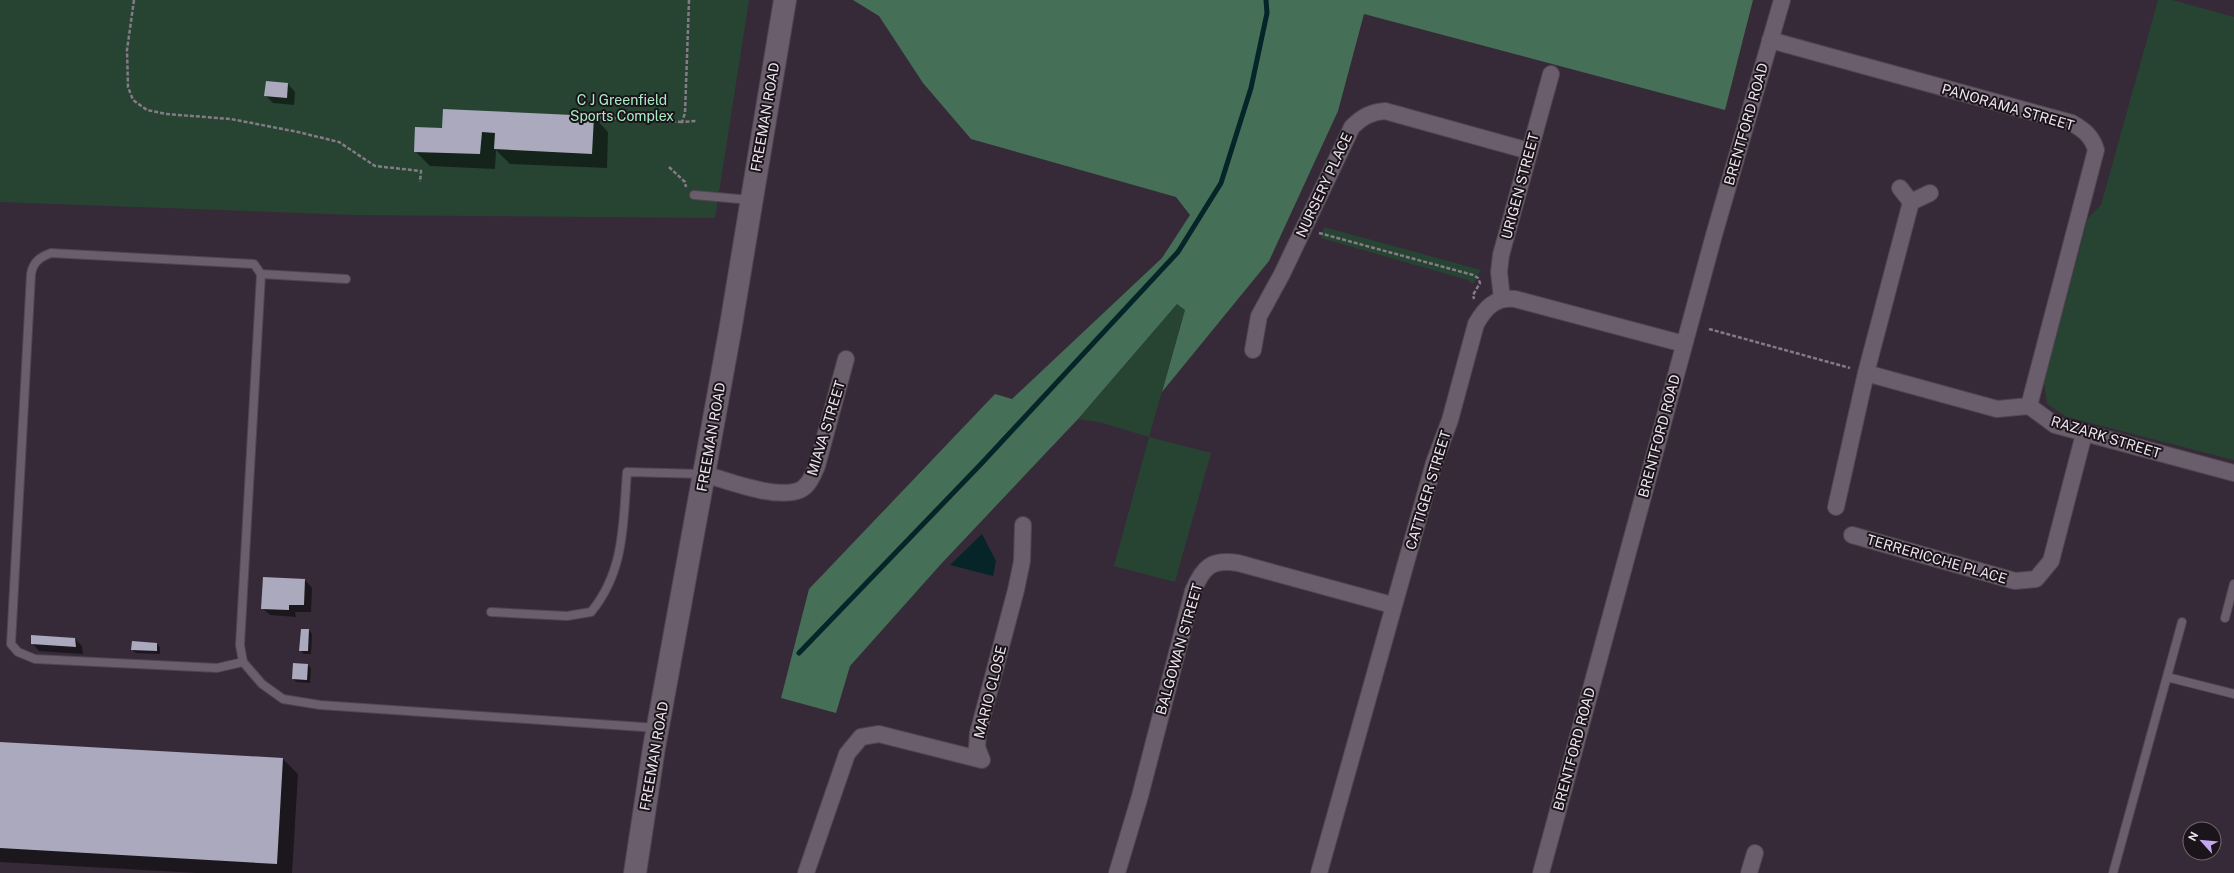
<svg xmlns="http://www.w3.org/2000/svg" width="2234" height="873" font-family="'Public Sans',sans-serif">
<rect width="100%" height="100%" fill="#362a38"/>
<!-- green -->
<path fill="#274433" d="M 0,0 L 749,0 L 715,218 L 356,215 L 0,202 Z
M 2158,0 L 2172,0 L 2234,17 L 2234,460 L 2067,417 L 2047,404 L 2044,382 L 2088,218 L 2101,205 Z
M 1324,227 L 1481,270 L 1473,284 L 1468,280 L 1321,238 Z
M 1177,304 L 1185,310 L 1149,437 L 1211,453 L 1175,582 L 1114,566 L 1149,437 L 1099,422 L 1078,419 Z"/>
<!-- forest -->
<path fill="#466f57" d="M 853,0 L 1753,0 L 1725,110 L 1364,14 L 1338,111 L 1269,261 L 1162,392 L 1185,310 L 1177,304 L 1078,419 L 941,564 L 850,666 L 836,713 L 781,698 L 809,589 L 995,394 L 1012,399 L 1162,258 L 1190,215 L 1176,197 L 971,139 L 923,83 L 879,16 Z"/>
<!-- water -->
<path fill="#052528" d="M 982,534 L 996,561 L 993,576 L 950,565 Z"/>
<!-- shadow -->
<path fill="#0007" d="M 267,82 L 288,84 L 295,92 L 294,105 L 273,103 L 265,95 Z
M 594,117 L 608,132 L 607,168 L 510,164 L 496,150 L 495,169 L 430,166 L 415,151 L 443,129 Z
M 305,580 L 312,588 L 311,612 L 295,612 L 296,617 L 270,615 L 262,608 Z
M 309,630 L 312,634 L 311,654 L 304,654 L 301,651 Z
M 75,639 L 82,646 L 83,654 L 39,651 L 32,643 Z
M 157,644 L 160,647 L 160,654 L 136,653 L 132,650 Z
M 308,665 L 311,668 L 310,683 L 296,682 L 293,678 Z
M 0,743 L 283,759 L 298,774 L 292,873 L 197,873 L 0,862 Z"/>
<g fill="none" stroke-linecap="round" stroke-linejoin="round">
<!-- stream -->
<path stroke="#052528" stroke-width="5" d="M 799,653 L 981,464 L 1178,252 L 1221,183 L 1251,88 L 1267,13 L 1266,0"/>
</g>
<!-- building -->
<path fill="#aaa9bd" d="M 266,81 L 288,83 L 287,98 L 264,96 Z
M 443,109 L 594,116 L 592,154 L 494,149 L 495,133 L 482,132 L 480,154 L 414,152 L 415,127 L 442,128 Z
M 263,577 L 305,579 L 304,605 L 289,605 L 289,610 L 261,609 Z
M 301,629 L 309,629 L 308,651 L 299,651 Z
M 31,635 L 75,638 L 76,647 L 31,644 Z
M 132,641 L 157,643 L 157,651 L 131,650 Z
M 293,663 L 308,664 L 307,680 L 292,679 Z
M 0,742 L 283,758 L 277,864 L 0,848 Z"/>
<g fill="none" stroke-linecap="round" stroke-linejoin="round">
<defs>
<path id="lane" d="M 694,195 L 751,200
M 261,274 L 346,279
M 491,612 L 567,616 L 591,612 C 625,571 623,523 627,472 L 703,474
M 2225,618 L 2234,584
M 243,662 L 217,668 L 35,659 L 18,652 L 11,644 L 31,274 C 33,262 40,257 51,253 L 254,264 L 261,274 L 240,645 L 243,662 L 262,684 L 283,699 L 320,705 L 657,728
M 2167,677 L 2234,694
M 2113,873 L 2182,622"/>
<path id="street" d="M 1770,40 L 2072,123 C 2084,130 2092,136 2096,150 L 2029,406
M 1911,202 L 1930,193
M 1502,299 L 1499,272 L 1501,255 L 1551,74
M 1253,350 L 1259,316 L 1282,274 L 1352,127 C 1362,117 1371,112 1385,111 L 1529,151
M 1866,373 L 1997,409 L 2029,406 L 2055,425 L 2234,473
M 704,474 C 728,481 777,500 800,490 C 809,486 813,475 817,466 L 846,359
M 1836,507 L 1866,373 L 1911,202 L 1900,188
M 1852,535 L 2015,581 L 2036,579 L 2051,561 L 2084,434
M 806,873 L 847,754 L 861,737 L 879,734 L 982,760 L 977,747 L 978,733 L 1016,590 L 1022,561 L 1023,525
M 1117,873 L 1140,796 L 1193,591 C 1203,567 1211,559 1238,563 L 1392,605
M 1319,873 L 1434,463 L 1450,420 L 1476,324 C 1485,308 1495,297 1515,299 L 1684,344
M 1541,873 L 1714,235 L 1782,0
M 1749,873 L 1755,853"/>
<path id="secondary" d="M 635,873 L 654,748 L 730,331 L 785,0"/>
</defs>
<!-- lane casing -->
<use href="#lane" stroke="#504551" stroke-width="10"/>
<!-- street casing -->
<use href="#street" stroke="#504551" stroke-width="18"/>
<!-- secondary casing -->
<use href="#secondary" stroke="#504551" stroke-width="24"/>
<!-- path -->
<path stroke="#857b87" stroke-width="2.5" stroke-dasharray="4 2" stroke-linecap="butt" d="M 134,0 L 127,50 L 128,87 L 133,100 L 147,110 L 166,114 L 231,119 L 298,132 L 339,142 L 375,166 L 421,171 L 420,182
M 689,0 L 685,113 L 682,122 L 697,121
M 594,117 L 682,122
M 669,167 L 685,182 L 686,187
M 1319,233 L 1473,275 L 1478,278 L 1480,283 L 1473,295 L 1474,299
M 1709,329 L 1850,368"/>
<!-- lane -->
<use href="#lane" stroke="#6a5d6c" stroke-width="8"/>
<!-- street -->
<use href="#street" stroke="#6a5d6c" stroke-width="16"/>
<!-- secondary -->
<use href="#secondary" stroke="#6a5d6c" stroke-width="22"/>
</g>
<g text-anchor="middle" stroke-width="4" stroke-linejoin="round" paint-order="stroke">
<!-- park labels -->
<g font-size="14" fill="#a8eec4" stroke="#1b151b">
<text x="622" y="105">C J Greenfield<tspan x="622" dy="16">Sports Complex</tspan></text>
</g>
<!-- street labels -->
<g font-size="14" fill="#ede5ee" stroke="#1b151b">
<text transform="translate(2008 107) rotate(16)" y="5">PANORAMA STREET</text>
<text transform="translate(765 117) rotate(-80)" y="5">FREEMAN ROAD</text>
<text transform="translate(1746 124) rotate(-74)" y="5">BRENTFORD ROAD</text>
<text transform="translate(1324 185) rotate(-65)" y="5">NURSERY PLACE</text>
<text transform="translate(1520 186) rotate(-75)" y="5">URIGEN STREET</text>
<text transform="translate(826 428) rotate(-73)" y="5">MIAVA STREET</text>
<text transform="translate(1659 436) rotate(-75)" y="5">BRENTFORD ROAD</text>
<text transform="translate(711 437) rotate(-80)" y="5">FREEMAN ROAD</text>
<text transform="translate(2106 437) rotate(17)" y="5">RAZARK STREET</text>
<text transform="translate(1428 490) rotate(-73)" y="5">CATTIGER STREET</text>
<text transform="translate(1937 559) rotate(16)" y="5">TERRERICCHE PLACE</text>
<text transform="translate(1179 649) rotate(-74)" y="5">BALGOWAN STREET</text>
<text transform="translate(990 692) rotate(-76)" y="5">MARIO CLOSE</text>
<text transform="translate(1574 749) rotate(-75)" y="5">BRENTFORD ROAD</text>
<text transform="translate(654 756) rotate(-80)" y="5">FREEMAN ROAD</text>
</g>
</g>
<!-- north arrow -->
<g transform="translate(2202 841) rotate(297)"><circle r="19" fill="#1b151b" stroke="#6f686f"/>
<path d="M0-3L7 15L0 10L-7 15Z" fill="#c5a7f1"/>
<text y="-6" font-size="11" font-weight="bold" text-anchor="middle" fill="#ede5ee">N</text>
</g>
</svg>
